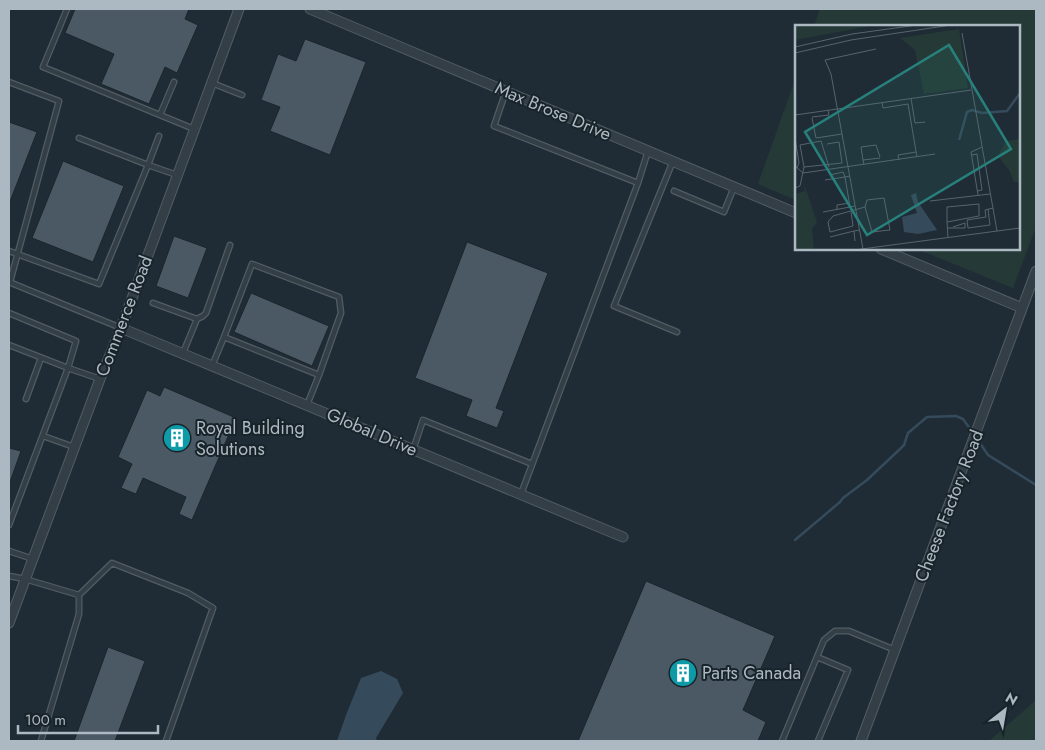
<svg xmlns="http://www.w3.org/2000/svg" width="1045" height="750" font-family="Jost,sans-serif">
<rect width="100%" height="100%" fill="#202c35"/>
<!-- green -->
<path fill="#253a37" d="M 820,9 L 1036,9 L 1036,227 L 1013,288 L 917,249 L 1019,249 L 1019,26 L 814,26 Z
M 796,77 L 796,200 L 758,184 Z
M 1036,700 L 1036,741 L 989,741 Z"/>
<!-- water -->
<path fill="#354b5b" d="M 381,671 L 397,679 L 403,693 L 376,738 L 377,741 L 337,741 L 346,715 L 361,678 Z"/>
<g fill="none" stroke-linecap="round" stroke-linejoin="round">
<!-- stream -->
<path stroke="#354b5b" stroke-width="2.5" d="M 976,437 L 988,455 L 1036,485
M 795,540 L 840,502 L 843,498 L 867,480 L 899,450 L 904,445 L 908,433 L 927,417 L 956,416 L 963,419 L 973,433"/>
</g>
<!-- building -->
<path fill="#4b5964" stroke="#1b252c" d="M 75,9 L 189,9 L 185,19 L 198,25 L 177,73 L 165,67 L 149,104 L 101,84 L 114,54 L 65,33 Z
M 305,39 L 366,62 L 330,155 L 270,131 L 280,107 L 261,100 L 278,54 L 296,61 Z
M 9,122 L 37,132 L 9,204 Z
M 63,161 L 124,186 L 93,262 L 32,238 Z
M 174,236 L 207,248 L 188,298 L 156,286 Z
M 467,242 L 548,273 L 496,408 L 504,411 L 497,428 L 466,416 L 472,400 L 415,378 Z
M 251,293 L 329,326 L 312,366 L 234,332 Z
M 164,387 L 236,418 L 192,520 L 179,514 L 186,497 L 143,478 L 136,494 L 121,488 L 132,464 L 118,457 L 147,390 L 160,396 Z
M 9,448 L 21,451 L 10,482 L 9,482 Z
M 646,581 L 775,636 L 743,710 L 766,722 L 758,741 L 578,741 Z
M 108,647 L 145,661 L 115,741 L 74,741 Z"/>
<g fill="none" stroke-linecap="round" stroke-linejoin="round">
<defs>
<path id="lane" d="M 67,9 L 43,67 L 194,129
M 9,82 L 59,101 L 10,282
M 212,83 L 242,95
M 506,91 L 494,126 L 638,183 L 521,494
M 160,115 L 174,82
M 159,136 L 148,165 L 177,175
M 673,161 L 614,306 L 677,332
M 638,183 L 648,151
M 674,191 L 724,212 L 734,187
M 9,251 L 99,284 L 148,165 L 79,138
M 9,282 L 121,328
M 153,303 L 197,319 L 183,353
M 9,313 L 76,341 L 68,368 L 9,345
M 197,319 L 203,316 L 206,313 L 230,245
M 224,337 L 252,264 L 339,297 L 341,313 L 319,375
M 212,366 L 224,337 L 319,375 L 307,405
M 26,399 L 41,358
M 43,436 L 74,447
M 413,450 L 423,420 L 532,464
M 9,525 L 68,368 L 100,379
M 9,551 L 33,559
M 9,576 L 25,579 L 79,595
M 817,657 L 848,670 L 818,741
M 41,741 L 79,614 L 79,595 L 112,563 L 188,593 L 213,608 L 166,741
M 782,741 L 824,640 L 835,631 L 849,631 L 895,650"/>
<path id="street" d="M 310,9 L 796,213
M 881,249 L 1022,308
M 121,328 L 623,537
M 9,623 L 100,379 L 121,328 L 239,9
M 861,741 L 1036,271"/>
</defs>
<!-- lane casing -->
<use href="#lane" stroke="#515c63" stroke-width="7"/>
<!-- street casing -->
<use href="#street" stroke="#515c63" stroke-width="11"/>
<!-- lane -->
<use href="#lane" stroke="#333e46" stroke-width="4.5"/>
<!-- street -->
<use href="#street" stroke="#333e46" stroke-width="9"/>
</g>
<!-- icons -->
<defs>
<symbol id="building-disc" viewBox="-11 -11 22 22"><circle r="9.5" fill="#0f9aa8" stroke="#19232a"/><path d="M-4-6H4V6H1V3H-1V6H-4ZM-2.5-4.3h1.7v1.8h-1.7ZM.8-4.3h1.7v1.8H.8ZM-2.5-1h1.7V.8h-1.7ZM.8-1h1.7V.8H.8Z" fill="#fff"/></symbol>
</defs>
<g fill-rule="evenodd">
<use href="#building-disc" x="161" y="422" width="32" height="32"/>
<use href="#building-disc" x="667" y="657" width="32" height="32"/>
</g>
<g text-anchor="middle" stroke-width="4" stroke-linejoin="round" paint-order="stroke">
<!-- street labels -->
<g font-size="18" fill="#adb9c2" stroke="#19232a">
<text transform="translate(553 111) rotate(23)" y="6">Max Brose Drive</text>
<text transform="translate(124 316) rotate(-69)" y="6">Commerce Road</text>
<text transform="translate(372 432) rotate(23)" y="6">Global Drive</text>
<text transform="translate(949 506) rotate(-69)" y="6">Cheese Factory Road</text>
</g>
<!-- poi labels -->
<g font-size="18" fill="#adb9c2" stroke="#19232a" text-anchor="start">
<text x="196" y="434">Royal Building<tspan x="196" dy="21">Solutions</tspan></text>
<text x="702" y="679">Parts Canada</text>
</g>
</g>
<!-- overview -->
<g transform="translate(795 25)">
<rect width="225" height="225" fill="#202c35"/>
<path d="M 0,0 L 80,0 L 0,15 ZM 164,4 L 173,63 L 129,69 L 120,25 L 105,13 ZM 225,114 L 225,157 L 219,157 L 214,145 L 203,131 L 211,116 ZM 8,156 L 22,197 L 17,204 L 19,225 L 0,225 L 1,169 L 10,166 Z" fill="#253a37"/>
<path d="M 121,168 L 123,177 L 142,205 L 123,209 L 109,207 L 107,192 L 122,188 L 116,170 Z" fill="#354b5b"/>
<path fill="none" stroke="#354b5b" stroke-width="2.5" d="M 164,115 L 172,87 L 177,85 L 187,88 L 212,86 L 225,68"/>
<path fill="none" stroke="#58646d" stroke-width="1" d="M 167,8 L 202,206M 0,22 L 57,9 L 122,0M 0,28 L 56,15 L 156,0M 116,73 L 120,98 L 130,97M 87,77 L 88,83 L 113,79 L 122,132M 0,90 L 176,65M 17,92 L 34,90 L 33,85M 17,93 L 21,113 L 47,109M 0,113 L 4,138 L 2,143M 177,130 L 182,129 L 187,165 L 182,166M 68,135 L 66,122 L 81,120 L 85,132M 104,135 L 103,130 L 121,127M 69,140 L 68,135 L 85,133M 0,141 L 8,148 L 140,129M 9,142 L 5,120 L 26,116 L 34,142M 35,150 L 48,147 L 50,152M 55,151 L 50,152 L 55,182 L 60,181M 30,155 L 50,152M 0,163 L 5,161 L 9,142 L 47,138 L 44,117 L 32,119M 183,170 L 176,127 L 187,122M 135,176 L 195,169M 193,184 L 195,200 L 173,203 L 172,195 L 191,192 L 190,185 L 198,183M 42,185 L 42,180 L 54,178M 28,187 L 55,182M 56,187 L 58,201 L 35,207 L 33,197 L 38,191 L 70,182 L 77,207 L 95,205 L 89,173 L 72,175 L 70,182M 152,197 L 152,182 L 184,179 L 184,191 L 152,197 L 153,213M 152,203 L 170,203 L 170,198 L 158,202M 35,212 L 59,206M 60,216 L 59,206 L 65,205M 68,224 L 36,49 L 30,35 L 81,24M 59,225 L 225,203"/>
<path fill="#27807b" fill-opacity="0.15" stroke="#27807b" stroke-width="2.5" d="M 154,20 L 216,124 L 72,210 L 10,107 Z"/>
<rect width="225" height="225" fill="none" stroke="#adb9c2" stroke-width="2.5"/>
</g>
<!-- border -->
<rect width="1045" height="750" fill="none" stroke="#adb9c2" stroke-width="20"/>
<!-- north arrow -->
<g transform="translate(1005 710) rotate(31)" stroke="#19232a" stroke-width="4" paint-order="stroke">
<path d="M0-4L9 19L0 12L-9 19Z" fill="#adb9c2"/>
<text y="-8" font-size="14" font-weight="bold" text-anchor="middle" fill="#adb9c2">N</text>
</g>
<!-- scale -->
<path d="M18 725v8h140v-8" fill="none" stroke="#adb9c2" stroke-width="2.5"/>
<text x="25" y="725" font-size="15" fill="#adb9c2" stroke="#19232a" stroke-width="4" paint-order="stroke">100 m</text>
</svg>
